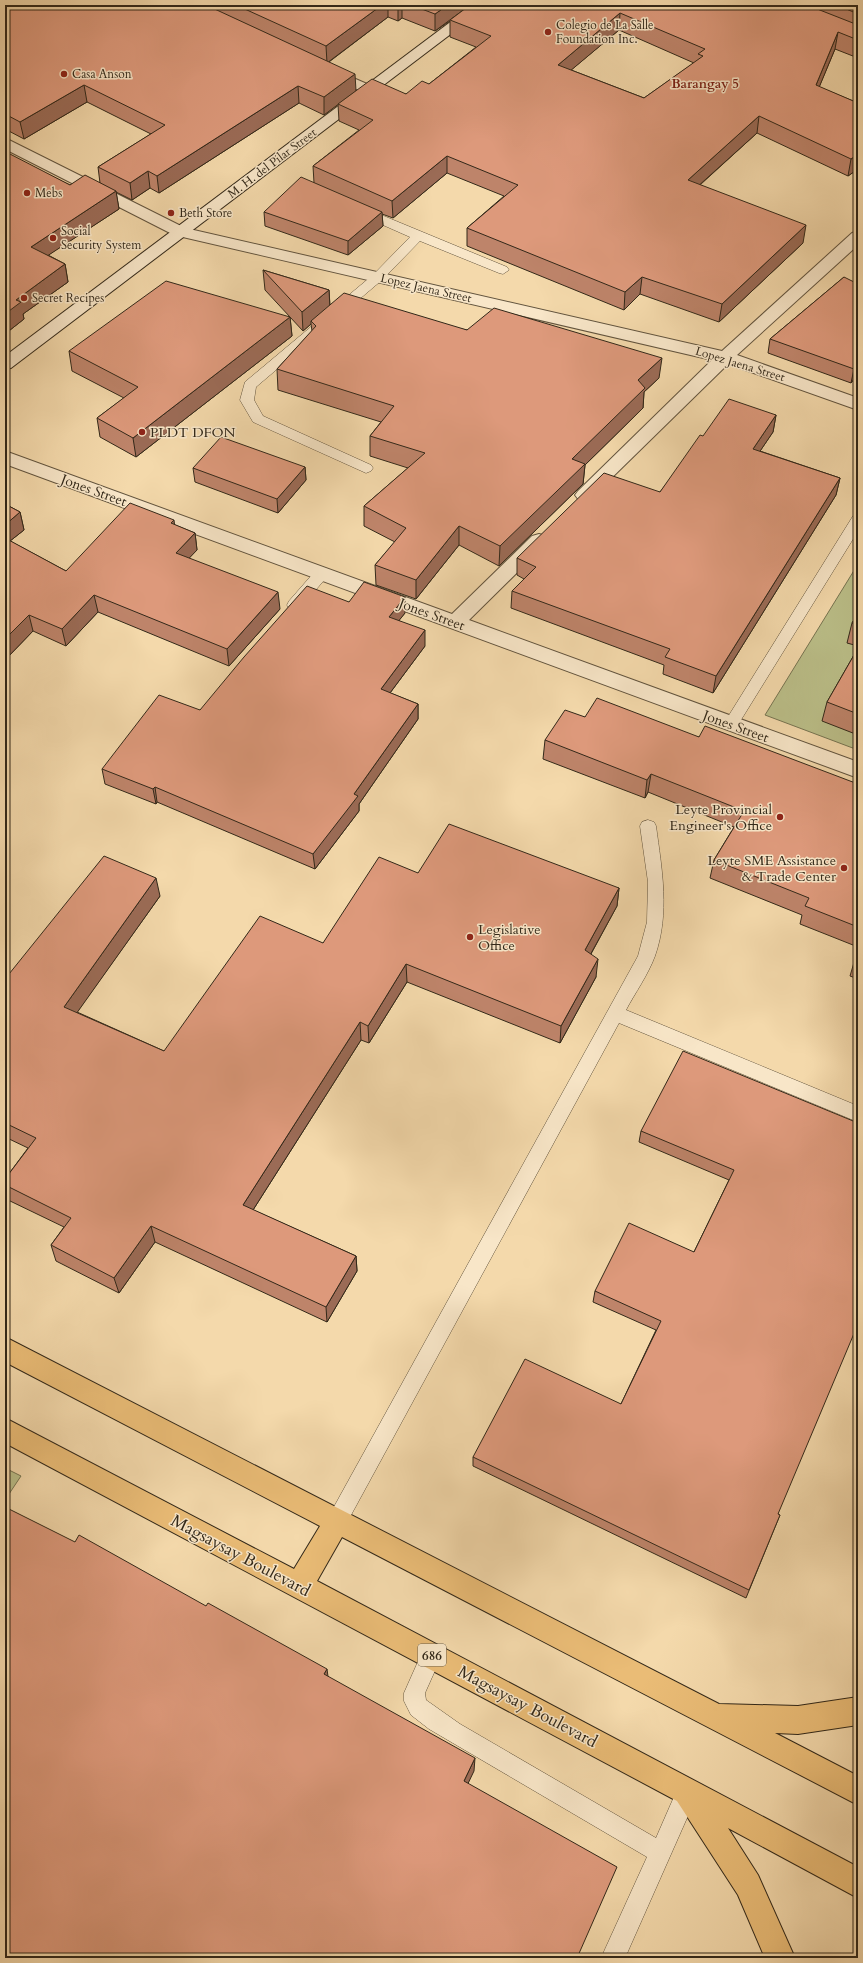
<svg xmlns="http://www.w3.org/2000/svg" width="863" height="1963" font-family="Cardo,serif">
<rect width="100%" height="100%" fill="#f4d9ab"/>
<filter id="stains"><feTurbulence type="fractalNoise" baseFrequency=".005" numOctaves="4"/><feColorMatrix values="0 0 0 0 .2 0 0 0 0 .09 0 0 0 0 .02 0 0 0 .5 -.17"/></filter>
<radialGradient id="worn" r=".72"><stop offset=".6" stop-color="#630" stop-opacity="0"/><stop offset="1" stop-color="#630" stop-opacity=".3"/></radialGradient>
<!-- green -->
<path fill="#bbbf89" stroke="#767451" d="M 858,564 L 858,750 L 765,715 Z
M 5,1468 L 21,1476 L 5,1500 Z"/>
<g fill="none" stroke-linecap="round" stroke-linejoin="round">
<defs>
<path id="lane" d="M 362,207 L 507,267 L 509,270 L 503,274 L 499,273 L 420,241 L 382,280 L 256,387 L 254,400 L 263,416 L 371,465 L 373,468 L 371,471 L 366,473 L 253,422 L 240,400 L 245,382 L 374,274 L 410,237 L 358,214 L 356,211 Z
M 858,514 L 858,531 L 736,728 L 731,730 L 726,728 L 723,724 L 726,720 L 853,516 Z
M 322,568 L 327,569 L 329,573 L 327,577 L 299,609 L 294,610 L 289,609 L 287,605 L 289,601 L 317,569 Z
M 648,820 L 654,822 L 656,826 C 662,870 670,913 655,956 C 648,975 635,993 626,1010 L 858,1106 L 858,1122 L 619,1023 L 344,1528 L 337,1531 L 330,1528 L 327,1521 L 330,1514 L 638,956 L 647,922 L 648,882 L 640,826 L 642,822 Z
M 431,1644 L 438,1648 L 442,1655 L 425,1693 L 426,1700 L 460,1724 L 656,1838 L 680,1783 L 688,1780 L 696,1783 L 699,1791 L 625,1958 L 601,1958 L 647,1857 L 429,1729 L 411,1715 L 404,1701 L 404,1693 L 424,1648 Z"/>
<path id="street" d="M 328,67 L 374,87 L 376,90 L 374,93 L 364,93 L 323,74 L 321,71 L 323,68 Z
M 5,138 L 185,228 L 722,351 L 852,233 L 858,231 L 858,245 L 737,355 L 858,398 L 858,410 L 728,364 L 590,499 L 584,501 L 578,499 L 575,495 L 578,491 L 712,360 L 174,235 L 5,149 Z
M 5,451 L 452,614 L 532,536 L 539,534 L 546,536 L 548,540 L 546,544 L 469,620 L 858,762 L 858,778 L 5,464 Z"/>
<path id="secondary" d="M 473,5 L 489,5 L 11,368 L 5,369 L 5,356 Z"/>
<path id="primary" d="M 5,1337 L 719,1704 L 798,1706 L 858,1697 L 858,1725 L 798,1734 L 775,1733 L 858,1776 L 858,1805 L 342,1537 L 317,1581 L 858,1867 L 858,1898 L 728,1828 L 758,1875 L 795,1958 L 765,1958 L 738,1895 L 677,1801 L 5,1443 L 5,1418 L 294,1569 L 320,1526 L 5,1362 Z"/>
</defs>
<!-- lane casing -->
<use href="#lane" stroke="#62543e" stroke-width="1"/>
<!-- street casing -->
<use href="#street" stroke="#62543e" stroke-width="2"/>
<!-- secondary casing -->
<use href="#secondary" stroke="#322819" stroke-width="2"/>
<!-- primary casing -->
<use href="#primary" stroke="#322819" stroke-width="2"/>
<!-- lane -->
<use href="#lane" fill="#f8e6c8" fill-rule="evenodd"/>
<!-- street -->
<use href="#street" fill="#f8e6c8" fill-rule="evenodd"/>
<!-- secondary -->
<use href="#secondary" fill="#f8e6c8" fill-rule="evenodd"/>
<!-- primary -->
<use href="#primary" fill="#eabc76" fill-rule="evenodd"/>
</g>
<!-- wall -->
<path fill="#be846a" stroke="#322819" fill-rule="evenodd" d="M 5,5 L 858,5 L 858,58 L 835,49 L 819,87 L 858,103 L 858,169 L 848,176 L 757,133 L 700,185 L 803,243 L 719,322 L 640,294 L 624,310 L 467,246 L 467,228 L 504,196 L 447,173 L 393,218 L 382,214 L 383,226 L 348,255 L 265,226 L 264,212 L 314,183 L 313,166 L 359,130 L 339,121 L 338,104 L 324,115 L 299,103 L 159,193 L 150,188 L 132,200 L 116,192 L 119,209 L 48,255 L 65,264 L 68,282 L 23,314 L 24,319 L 5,334 L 5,155 L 70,185 L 100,183 L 98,167 L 151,134 L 87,102 L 24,139 L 5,129 ZM 388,17 L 398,21 L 402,18 L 435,31 L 450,21 L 450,37 L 476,47 L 429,84 L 406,94 L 356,90 L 329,62 ZM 619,30 L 694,63 L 644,98 L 571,70 Z
M 263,270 L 329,290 L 330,306 L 467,330 L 659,378 L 644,392 L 643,408 L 585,465 L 583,484 L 499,566 L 459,545 L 416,599 L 376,585 L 375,565 L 395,542 L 364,526 L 364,506 L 408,468 L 370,456 L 370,436 L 381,422 L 278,390 L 277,369 L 312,331 L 311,324 L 303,331 L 290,317 L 292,336 L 136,457 L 100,437 L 97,418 L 124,398 L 72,371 L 69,351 L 290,317 L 265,290 Z
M 844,277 L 858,374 L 851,383 L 768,353 L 770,339 Z
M 776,415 L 773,432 L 760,451 L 840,478 L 836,495 L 713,693 L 663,674 L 664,665 L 511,608 L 512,591 L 524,579 L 517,575 L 517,558 L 660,492 L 703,436 Z
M 305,467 L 306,480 L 278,513 L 195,482 L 193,468 Z
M 5,504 L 20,512 L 24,530 L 10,541 L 66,571 L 175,525 L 195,533 L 197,550 L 189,558 L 280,609 L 229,666 L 98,612 L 66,646 L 33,631 L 5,660 Z
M 349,602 L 405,613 L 399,620 L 425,646 L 390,693 L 418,704 L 418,719 L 359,804 L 359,811 L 315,869 L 157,802 L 156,804 L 105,784 L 102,769 L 200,710 Z
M 858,613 L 858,646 L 847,643 L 852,623 Z
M 858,648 L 858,735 L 822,721 L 827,702 Z
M 585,717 L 699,737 L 858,784 L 858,947 L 800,924 L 802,915 L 710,878 L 714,860 L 734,827 L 648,792 L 645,798 L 543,759 L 545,740 Z
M 418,873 L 619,888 L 617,906 L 591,954 L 596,977 L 560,1043 L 407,982 L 369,1043 L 361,1040 L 253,1210 L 356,1256 L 357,1271 L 327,1322 L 155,1242 L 119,1293 L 56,1261 L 51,1245 L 64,1227 L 8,1200 L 5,1193 L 5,1179 L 28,1148 L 5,1137 L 5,979 L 160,896 L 77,1012 L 164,1051 L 323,943 Z
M 858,953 L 858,979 L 850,976 L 855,959 Z
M 858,1123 L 778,1514 L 780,1515 L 746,1598 L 473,1466 L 473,1457 L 621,1404 L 656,1330 L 593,1302 L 595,1291 L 694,1252 L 729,1180 L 639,1142 L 641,1131 Z"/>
<!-- shaded-wall -->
<path fill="#9b6b56" stroke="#322819" d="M 382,5 L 388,5 L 388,17 L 327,63 L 326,46 Z
M 398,5 L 402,5 L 402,18 L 398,21 Z
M 448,5 L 470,5 L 435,31 L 435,14 Z
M 620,13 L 619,30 L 557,82 L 558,65 Z
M 838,32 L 835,49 L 813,102 L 816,85 Z
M 355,74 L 356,91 L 324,115 L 324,97 Z
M 84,85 L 87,102 L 24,139 L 20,122 Z
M 298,86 L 299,103 L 159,193 L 157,176 Z
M 759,116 L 757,133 L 686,197 L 688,180 Z
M 858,154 L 858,169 L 848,176 L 851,159 Z
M 447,156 L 447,173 L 393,218 L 392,201 Z
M 148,171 L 150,188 L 132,200 L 130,183 Z
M 116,191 L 119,209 L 35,264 L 31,247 Z
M 382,212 L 383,226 L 348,255 L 348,241 Z
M 806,225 L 803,243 L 719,322 L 722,304 Z
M 65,264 L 68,282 L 23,314 L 24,319 L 5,334 L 5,314 L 16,300 Z
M 642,277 L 640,294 L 624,310 L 625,292 Z
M 329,290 L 330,309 L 311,321 L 311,324 L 303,331 L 302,312 Z
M 290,317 L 292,336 L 136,457 L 133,438 Z
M 662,358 L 659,378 L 644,392 L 643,408 L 585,465 L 583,484 L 499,566 L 500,546 L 638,380 Z
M 858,364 L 858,374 L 851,383 L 854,369 Z
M 776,415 L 773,432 L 750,466 L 753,449 Z
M 305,467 L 306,480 L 278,513 L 277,499 Z
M 840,478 L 836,495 L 713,693 L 716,676 Z
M 20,512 L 24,530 L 5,545 L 5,525 Z
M 174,520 L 176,537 L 171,523 Z
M 459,526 L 459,545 L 416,599 L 416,580 Z
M 195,533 L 197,550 L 178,570 L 176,553 Z
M 278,592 L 280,609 L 229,666 L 227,649 Z
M 94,595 L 98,612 L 66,646 L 62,629 Z
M 405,597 L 405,613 L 390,632 L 389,617 Z
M 29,615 L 33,631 L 5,660 L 5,639 Z
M 425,630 L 425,646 L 381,705 L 381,689 Z
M 418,704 L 418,719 L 359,804 L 359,811 L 315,869 L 313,854 L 354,794 Z
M 651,774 L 648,792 L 645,798 L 647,780 Z
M 155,787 L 157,802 L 156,804 L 153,789 Z
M 156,878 L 160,896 L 69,1024 L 64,1007 Z
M 619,888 L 617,906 L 583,968 L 585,950 Z
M 598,959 L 596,977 L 560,1043 L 561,1026 Z
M 406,964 L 407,982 L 369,1043 L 368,1026 Z
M 360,1022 L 361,1040 L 246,1221 L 243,1205 Z
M 151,1226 L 155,1242 L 119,1293 L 114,1278 Z
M 356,1256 L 357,1271 L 327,1322 L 326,1307 Z
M 327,1669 L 329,1684 L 324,1674 Z
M 475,1758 L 474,1771 L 463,1794 L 464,1781 Z"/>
<!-- building -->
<path fill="#dd997b" stroke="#322819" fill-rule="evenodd" d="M 5,5 L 206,5 L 355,74 L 324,97 L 298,86 L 157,176 L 148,171 L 130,183 L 98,167 L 165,125 L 84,85 L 20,122 L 5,114 Z
M 236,5 L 382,5 L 326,46 Z
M 411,5 L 448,5 L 435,14 Z
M 470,5 L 807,5 L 858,25 L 858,40 L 838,32 L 816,85 L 858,103 L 858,154 L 851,159 L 759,116 L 688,180 L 806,225 L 722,304 L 642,277 L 625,292 L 467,228 L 518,185 L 447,156 L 392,201 L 313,166 L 373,120 L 338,104 L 372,79 L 406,94 L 422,81 L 429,84 L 491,36 L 450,20 ZM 620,13 L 705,49 L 698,54 L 703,56 L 644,98 L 558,65 Z
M 837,5 L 858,5 L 858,14 Z
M 8,153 L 70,185 L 85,175 L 116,191 L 31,247 L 65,264 L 16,300 L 21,302 L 5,314 L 5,155 Z
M 301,177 L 382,212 L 348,241 L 264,212 Z
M 263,270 L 329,290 L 302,312 Z
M 844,277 L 858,284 L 858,364 L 854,369 L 770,339 Z
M 166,281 L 290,317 L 133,438 L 97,418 L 138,387 L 69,351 Z
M 344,293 L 467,330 L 494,308 L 662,358 L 638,380 L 645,388 L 572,459 L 585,464 L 500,546 L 459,526 L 416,580 L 375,565 L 406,528 L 364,506 L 425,453 L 370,436 L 394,406 L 277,369 L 316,326 L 311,321 Z
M 729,399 L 776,415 L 753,449 L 840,478 L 716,676 L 665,657 L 670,649 L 512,591 L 536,567 L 517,558 L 604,473 L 660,492 L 700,435 L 703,436 Z
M 221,437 L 305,467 L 277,499 L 193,468 Z
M 130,503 L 174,520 L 171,523 L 195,533 L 176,553 L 278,592 L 227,649 L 94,595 L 62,629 L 29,615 L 5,639 L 5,538 L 66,571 Z
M 5,504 L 20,512 L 5,525 Z
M 364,582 L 405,597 L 389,617 L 425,630 L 381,689 L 418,704 L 354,794 L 358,796 L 313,854 L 155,787 L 153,789 L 102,769 L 159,695 L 200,710 L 244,657 L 307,586 L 349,602 Z
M 858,613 L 858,626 L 852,623 Z
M 858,648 L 858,714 L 827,702 Z
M 597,698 L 699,737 L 705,726 L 858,784 L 858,927 L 805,906 L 809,898 L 714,860 L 744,811 L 651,774 L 647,780 L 545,740 L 565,710 L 585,717 Z
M 449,824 L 619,888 L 585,950 L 598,959 L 561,1026 L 406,964 L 368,1026 L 360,1022 L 243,1205 L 356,1256 L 326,1307 L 151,1226 L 114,1278 L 51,1245 L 71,1218 L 5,1185 L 5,1179 L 36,1138 L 5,1123 L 5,979 L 104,856 L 156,878 L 64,1007 L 164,1051 L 260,916 L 323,943 L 379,857 L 418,873 Z
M 858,953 L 858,960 L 855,959 Z
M 683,1051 L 858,1123 L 858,1324 L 778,1514 L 780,1515 L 749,1590 L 473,1457 L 525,1359 L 621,1404 L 661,1321 L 595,1291 L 629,1223 L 694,1252 L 734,1170 L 641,1131 Z
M 5,1507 L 75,1542 L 79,1535 L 206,1606 L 208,1603 L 327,1669 L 324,1674 L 475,1758 L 464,1781 L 617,1867 L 577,1958 L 5,1958 Z"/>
<!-- markers -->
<g fill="#8f2418" stroke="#f8e6c8" stroke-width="1.5">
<circle cx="548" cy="32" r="4"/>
<circle cx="64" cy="74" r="4"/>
<circle cx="27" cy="193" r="4"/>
<circle cx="171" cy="213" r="4"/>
<circle cx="53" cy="238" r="4"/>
<circle cx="24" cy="298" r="4"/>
<circle cx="142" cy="432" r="4"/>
<circle cx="780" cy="817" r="4"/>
<circle cx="844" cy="868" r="4"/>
<circle cx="470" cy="937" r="4"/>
</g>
<g text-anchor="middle" stroke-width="3" stroke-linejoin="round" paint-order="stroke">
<!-- far-poi labels -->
<g font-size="12" fill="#322819" stroke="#f8e6c8" text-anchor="start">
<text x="556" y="29">Colegio de La Salle<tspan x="556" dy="14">Foundation Inc.</tspan></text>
<text x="72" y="78">Casa Anson</text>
<text x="35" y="197">Mebs</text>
<text x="179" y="217">Beth Store</text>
<text x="61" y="235">Social<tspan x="61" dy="14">Security System</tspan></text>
<text x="32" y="302">Secret Recipes</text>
</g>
<!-- far-street labels -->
<g font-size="12" fill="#322819" stroke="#f8e6c8">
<text transform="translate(272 163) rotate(-37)" y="4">M. H. del Pilar Street</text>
<text transform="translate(426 288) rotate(13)" y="4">Lopez Jaena Street</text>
<text transform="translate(740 364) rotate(17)" y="4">Lopez Jaena Street</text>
</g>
<!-- far-quarter labels -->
<g font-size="13" font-weight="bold" fill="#7a1f14" stroke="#f8e6c8">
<text x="705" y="88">Barangay 5</text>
</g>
<!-- shield labels -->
<rect fill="#f8e6c8" stroke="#6d614e" stroke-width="1" x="418" y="1644" width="28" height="22" rx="3"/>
<g font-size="13" font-weight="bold" fill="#322819">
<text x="432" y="1660">686</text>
</g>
<!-- poi labels -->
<g font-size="14" fill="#322819" stroke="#f8e6c8" text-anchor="start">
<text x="150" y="437">PLDT DFON</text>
<text x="772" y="814" text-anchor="end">Leyte Provincial<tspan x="772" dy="16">Engineer's Office</tspan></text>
<text x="836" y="865" text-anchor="end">Leyte SME Assistance<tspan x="836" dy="16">&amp; Trade Center</tspan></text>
<text x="478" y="934">Legislative<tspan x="478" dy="16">Office</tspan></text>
</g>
<!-- street labels -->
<g font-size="14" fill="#322819" stroke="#f8e6c8">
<text transform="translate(94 490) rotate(20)" y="5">Jones Street</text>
<text transform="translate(432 614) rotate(20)" y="5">Jones Street</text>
<text transform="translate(736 726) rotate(20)" y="5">Jones Street</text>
</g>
<!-- near-street labels -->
<g font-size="17" fill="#322819" stroke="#f8e6c8">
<text transform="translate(241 1555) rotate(28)" y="6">Magsaysay Boulevard</text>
<text transform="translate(528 1706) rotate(28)" y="6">Magsaysay Boulevard</text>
</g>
</g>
<!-- margin -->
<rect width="863" height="1963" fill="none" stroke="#f4d9ab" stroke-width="20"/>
<rect x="6" y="6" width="851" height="1951" fill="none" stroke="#322819" stroke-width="2"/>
<rect x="10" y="10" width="843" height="1943" fill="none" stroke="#322819"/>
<rect width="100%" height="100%" filter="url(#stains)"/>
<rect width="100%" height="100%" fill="url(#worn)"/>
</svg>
